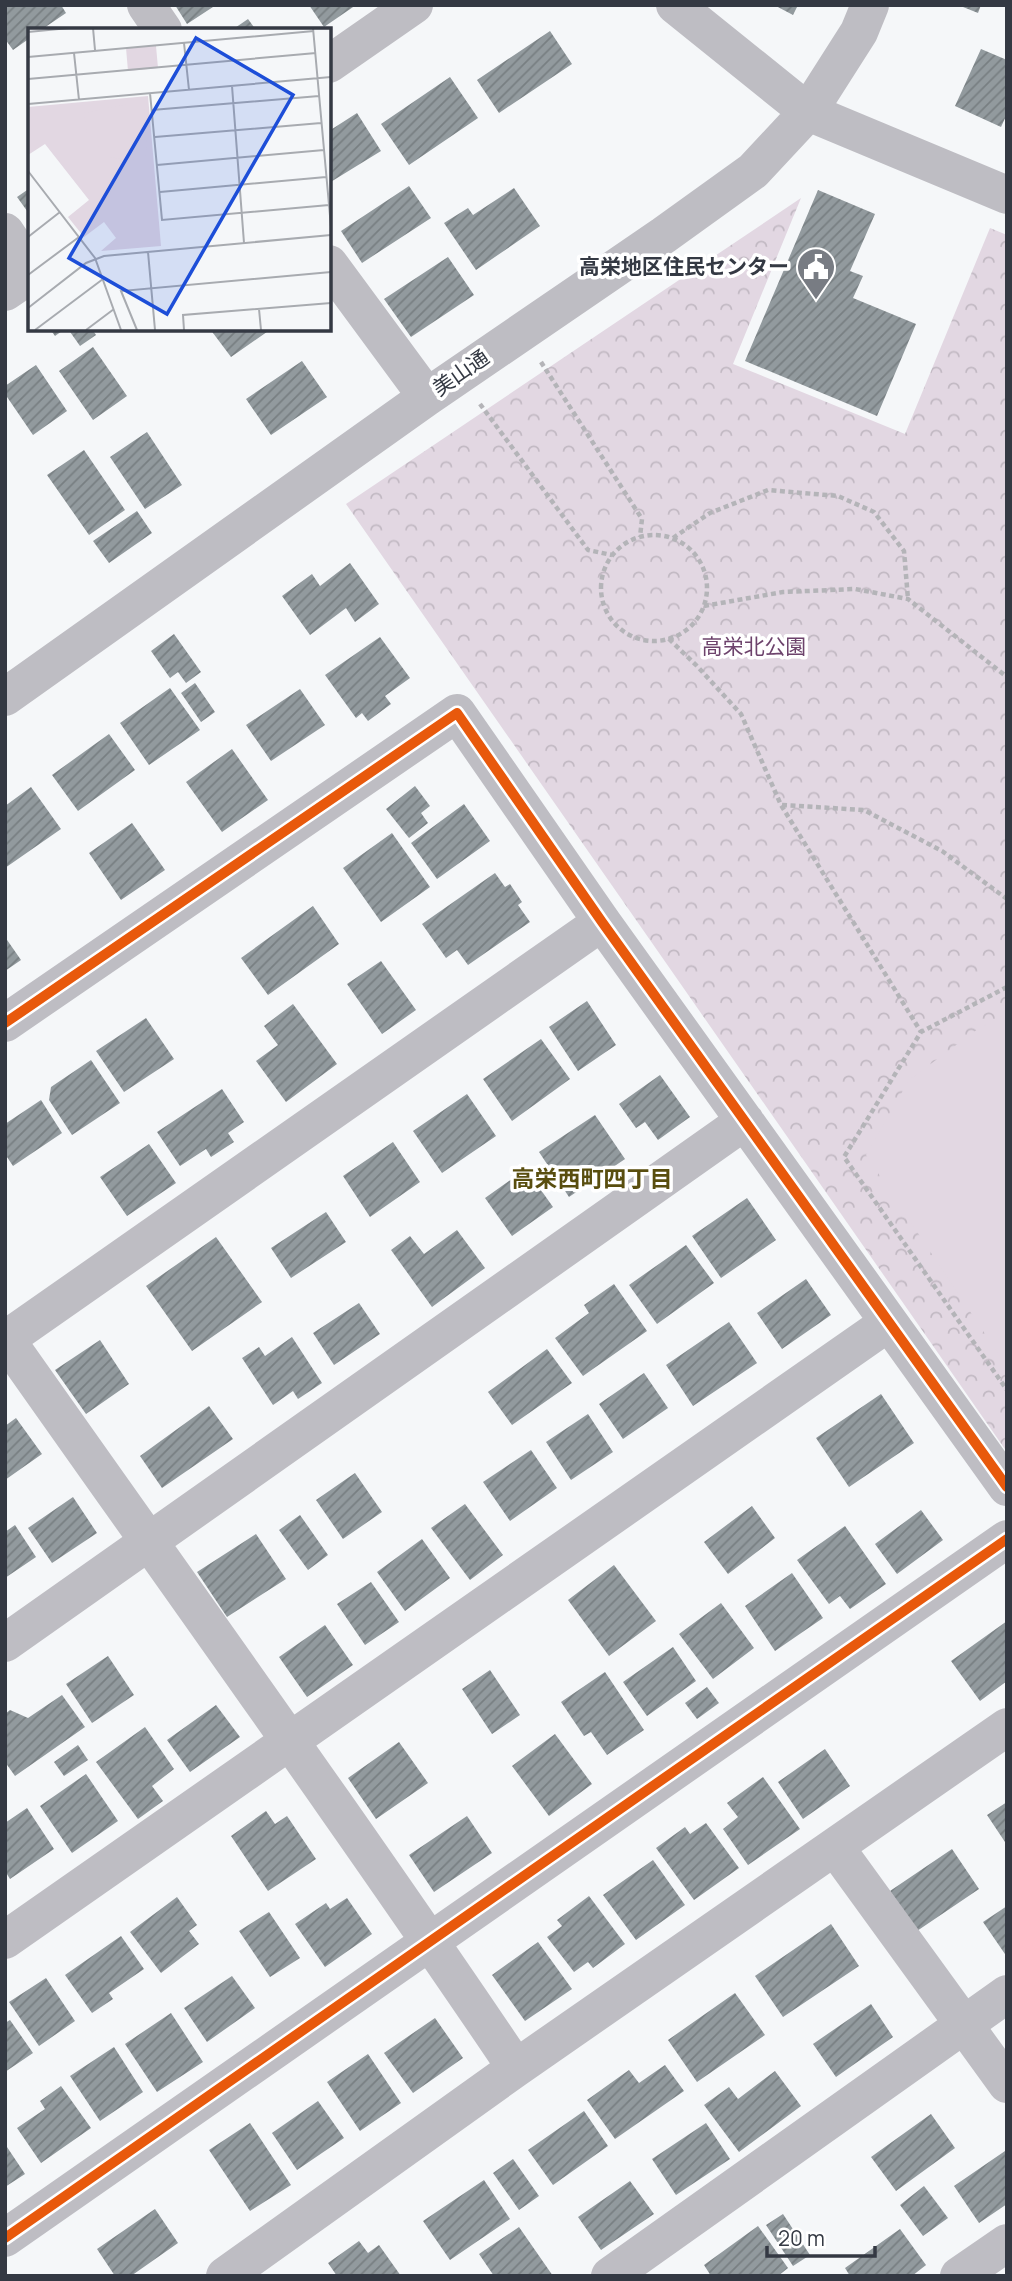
<svg xmlns="http://www.w3.org/2000/svg" width="1012" height="2281" font-family="Manrope,'Noto Sans JP',sans-serif">
<defs>
<pattern id="park-crowns" width="20" height="18" patternUnits="userSpaceOnUse" patternTransform="scale(1.75)"><rect width="20" height="18" fill="#e2d7e2"/><path d="M2 6a3 3 0 1 1 6 0M12 15a3 3 0 1 1 6 0" fill="none" stroke="#c2b9c3"/></pattern>
<pattern id="building-hatch" width="6" height="6" patternUnits="userSpaceOnUse" patternTransform="scale(1.75)"><rect width="6" height="6" fill="#929a9e"/><path d="M-1 1l2-2M0 6l6-6M5 7l2-2" fill="none" stroke="#787f82"/></pattern>
</defs>
<rect width="100%" height="100%" fill="#f5f7f9"/>
<!-- park -->
<path fill="url(#park-crowns)" d="M 801,198 L 733,364 L 905,434 L 990,228 L 1007,235 L 1007,1452 L 346,504 Z"/>
<!-- pitch -->
<path fill="#e2d7e2" d="M 1007,1013 L 1007,1367 L 866,1155 L 909,1080 L 975,1031 Z"/>
<!-- building -->
<path fill="url(#building-hatch)" d="M 5,5 L 61,5 L 66,13 L 41,30 L 30,30 L 30,38 L 13,50 L 5,39 Z
M 175,5 L 216,5 L 187,24 Z
M 309,5 L 356,5 L 324,27 Z
M 774,5 L 798,5 L 793,15 Z
M 958,5 L 981,5 L 978,13 Z
M 248,19 L 256,30 L 232,30 Z
M 550,31 L 572,64 L 499,113 L 477,80 Z
M 981,49 L 1007,60 L 1007,114 L 1001,127 L 955,106 Z
M 450,77 L 478,118 L 409,165 L 381,124 Z
M 357,113 L 381,151 L 329,183 L 329,131 Z
M 409,186 L 431,218 L 362,263 L 341,231 Z
M 30,188 L 30,215 L 17,197 Z
M 514,188 L 540,226 L 476,270 L 444,223 L 468,208 L 473,215 Z
M 818,190 L 875,214 L 850,271 L 863,276 L 853,298 L 916,324 L 877,416 L 745,361 Z
M 448,257 L 474,295 L 411,337 L 384,299 Z
M 50,329 L 65,329 L 55,336 Z
M 68,329 L 92,329 L 96,335 L 80,346 Z
M 210,329 L 271,329 L 231,357 Z
M 93,347 L 127,396 L 93,420 L 59,371 Z
M 302,361 L 327,397 L 271,435 L 246,399 Z
M 36,365 L 67,411 L 33,435 L 5,394 L 5,386 Z
M 147,432 L 182,485 L 145,509 L 110,457 Z
M 84,450 L 125,510 L 89,535 L 47,475 Z
M 137,511 L 152,533 L 109,563 L 93,541 Z
M 350,563 L 379,604 L 355,622 L 346,608 L 310,635 L 282,596 L 312,574 L 320,586 Z
M 174,634 L 201,672 L 186,683 L 178,672 L 170,678 L 151,651 Z
M 380,637 L 410,678 L 385,696 L 391,704 L 368,721 L 362,713 L 356,718 L 325,675 Z
M 195,683 L 215,712 L 201,722 L 181,693 Z
M 170,688 L 200,730 L 149,765 L 120,723 Z
M 300,689 L 325,725 L 271,761 L 246,725 Z
M 109,734 L 135,770 L 78,811 L 52,775 Z
M 232,749 L 268,800 L 222,832 L 186,782 Z
M 415,786 L 430,806 L 421,813 L 428,823 L 409,838 L 386,809 Z
M 31,787 L 61,829 L 5,868 L 5,806 Z
M 464,804 L 490,841 L 437,879 L 411,843 Z
M 132,823 L 165,870 L 121,900 L 89,853 Z
M 392,833 L 430,887 L 381,922 L 343,868 Z
M 495,873 L 505,887 L 510,884 L 522,902 L 518,905 L 530,922 L 468,965 L 457,950 L 446,958 L 422,924 Z
M 313,906 L 339,944 L 268,995 L 241,958 Z
M 5,937 L 21,960 L 5,971 Z
M 381,961 L 416,1010 L 382,1034 L 347,984 Z
M 587,1001 L 616,1045 L 578,1071 L 549,1027 Z
M 293,1004 L 337,1064 L 286,1102 L 256,1061 L 278,1045 L 264,1026 Z
M 146,1018 L 174,1059 L 124,1092 L 96,1051 Z
M 541,1039 L 570,1079 L 512,1121 L 483,1079 Z
M 91,1060 L 120,1103 L 72,1135 L 49,1100 L 51,1087 Z
M 660,1075 L 690,1117 L 658,1140 L 645,1122 L 636,1128 L 619,1104 Z
M 222,1089 L 244,1122 L 228,1133 L 234,1142 L 211,1157 L 206,1149 L 180,1166 L 157,1132 Z
M 467,1094 L 496,1136 L 442,1173 L 413,1131 Z
M 41,1100 L 62,1133 L 13,1166 L 5,1154 L 5,1124 Z
M 595,1115 L 625,1159 L 569,1197 L 539,1152 Z
M 393,1142 L 420,1182 L 370,1217 L 343,1176 Z
M 149,1144 L 176,1183 L 127,1216 L 100,1177 Z
M 526,1169 L 553,1207 L 512,1236 L 485,1198 Z
M 747,1198 L 776,1240 L 721,1278 L 692,1236 Z
M 326,1212 L 346,1242 L 291,1278 L 271,1248 Z
M 457,1230 L 485,1268 L 432,1307 L 391,1250 L 410,1236 L 424,1254 Z
M 216,1237 L 262,1302 L 192,1351 L 146,1286 Z
M 686,1245 L 714,1283 L 657,1324 L 629,1285 Z
M 806,1279 L 831,1315 L 782,1349 L 757,1313 Z
M 614,1284 L 647,1331 L 583,1376 L 555,1338 L 589,1313 L 584,1305 Z
M 359,1303 L 380,1334 L 334,1365 L 313,1333 Z
M 729,1322 L 757,1363 L 693,1406 L 666,1365 Z
M 292,1337 L 322,1383 L 298,1399 L 293,1391 L 273,1405 L 242,1358 L 259,1347 L 265,1356 Z
M 100,1340 L 129,1384 L 86,1414 L 55,1370 Z
M 547,1349 L 572,1383 L 512,1425 L 488,1392 Z
M 644,1373 L 668,1408 L 623,1439 L 599,1404 Z
M 881,1394 L 914,1443 L 849,1487 L 816,1438 Z
M 209,1406 L 233,1439 L 162,1488 L 140,1456 Z
M 588,1414 L 613,1452 L 571,1480 L 546,1442 Z
M 16,1418 L 42,1454 L 5,1480 L 5,1426 Z
M 531,1450 L 557,1488 L 510,1521 L 483,1482 Z
M 355,1473 L 382,1512 L 343,1539 L 316,1500 Z
M 73,1497 L 97,1533 L 52,1563 L 28,1528 Z
M 465,1504 L 503,1555 L 470,1580 L 431,1528 Z
M 752,1506 L 775,1538 L 728,1574 L 704,1542 Z
M 921,1510 L 943,1540 L 897,1574 L 875,1544 Z
M 300,1515 L 328,1555 L 308,1570 L 279,1530 Z
M 15,1525 L 36,1557 L 5,1578 L 5,1532 Z
M 845,1526 L 886,1584 L 850,1609 L 840,1596 L 829,1604 L 797,1560 Z
M 256,1534 L 286,1579 L 227,1617 L 197,1572 Z
M 422,1539 L 450,1578 L 405,1611 L 377,1572 Z
M 614,1565 L 656,1621 L 609,1656 L 568,1600 Z
M 792,1573 L 823,1618 L 775,1651 L 745,1606 Z
M 371,1582 L 399,1622 L 365,1645 L 337,1604 Z
M 721,1603 L 754,1648 L 713,1679 L 679,1634 Z
M 1007,1621 L 1007,1681 L 980,1701 L 951,1661 Z
M 325,1625 L 353,1665 L 307,1697 L 279,1657 Z
M 673,1647 L 696,1681 L 647,1716 L 623,1682 Z
M 108,1656 L 134,1695 L 92,1723 L 66,1684 Z
M 490,1670 L 520,1715 L 492,1734 L 462,1689 Z
M 605,1672 L 644,1730 L 607,1755 L 591,1732 L 584,1736 L 561,1702 Z
M 707,1687 L 719,1703 L 697,1719 L 685,1703 Z
M 62,1695 L 85,1727 L 15,1776 L 5,1762 L 5,1714 L 10,1710 L 28,1718 Z
M 216,1705 L 240,1737 L 190,1772 L 167,1740 Z
M 145,1727 L 174,1769 L 152,1786 L 163,1801 L 138,1819 L 96,1762 Z
M 555,1734 L 592,1784 L 549,1816 L 512,1766 Z
M 399,1742 L 428,1783 L 376,1819 L 348,1778 Z
M 78,1745 L 88,1760 L 64,1776 L 54,1762 Z
M 825,1749 L 850,1786 L 803,1819 L 778,1782 Z
M 86,1774 L 118,1821 L 72,1853 L 40,1806 Z
M 763,1777 L 800,1829 L 748,1865 L 723,1829 L 738,1817 L 727,1803 Z
M 1007,1802 L 1007,1845 L 987,1815 Z
M 27,1808 L 54,1849 L 10,1879 L 5,1871 L 5,1823 Z
M 266,1811 L 275,1824 L 287,1816 L 316,1859 L 268,1891 L 231,1836 Z
M 467,1816 L 492,1853 L 434,1892 L 409,1855 Z
M 706,1823 L 739,1868 L 694,1900 L 656,1848 L 685,1827 L 690,1834 Z
M 952,1849 L 979,1889 L 917,1931 L 890,1891 Z
M 653,1860 L 685,1905 L 636,1940 L 603,1895 Z
M 589,1896 L 625,1944 L 593,1968 L 588,1962 L 574,1972 L 547,1937 L 562,1926 L 557,1920 Z
M 177,1897 L 197,1925 L 189,1931 L 199,1944 L 161,1973 L 130,1932 Z
M 347,1898 L 372,1934 L 325,1967 L 295,1924 L 326,1903 L 330,1909 Z
M 1007,1906 L 1007,1957 L 983,1922 Z
M 269,1912 L 300,1958 L 270,1977 L 239,1931 Z
M 831,1924 L 859,1966 L 783,2017 L 755,1976 Z
M 121,1936 L 144,1969 L 109,1993 L 113,1999 L 92,2013 L 65,1975 Z
M 538,1942 L 572,1989 L 525,2021 L 492,1975 Z
M 232,1976 L 255,2008 L 207,2042 L 184,2008 Z
M 46,1978 L 75,2021 L 39,2046 L 9,2002 Z
M 735,1993 L 765,2035 L 697,2082 L 668,2040 Z
M 871,2004 L 893,2037 L 836,2077 L 813,2044 Z
M 171,2013 L 203,2062 L 157,2092 L 125,2044 Z
M 435,2018 L 463,2058 L 413,2093 L 384,2053 Z
M 10,2020 L 33,2053 L 5,2072 L 5,2023 Z
M 114,2047 L 143,2092 L 100,2121 L 70,2076 Z
M 368,2054 L 401,2103 L 360,2131 L 327,2082 Z
M 665,2065 L 684,2091 L 615,2139 L 587,2100 L 629,2070 L 639,2083 Z
M 775,2071 L 801,2106 L 739,2152 L 704,2105 L 729,2087 L 738,2099 Z
M 61,2086 L 91,2128 L 41,2163 L 17,2128 L 45,2109 L 40,2101 Z
M 318,2101 L 344,2138 L 297,2170 L 272,2133 Z
M 584,2111 L 608,2146 L 553,2185 L 528,2150 Z
M 931,2114 L 955,2148 L 896,2191 L 871,2157 Z
M 250,2123 L 291,2185 L 250,2211 L 209,2150 Z
M 706,2123 L 730,2159 L 676,2195 L 652,2159 Z
M 5,2144 L 25,2174 L 5,2187 Z
M 1005,2151 L 1007,2204 L 979,2223 L 954,2186 Z
M 513,2159 L 539,2196 L 519,2210 L 493,2173 Z
M 484,2180 L 510,2219 L 450,2260 L 423,2221 Z
M 630,2181 L 654,2214 L 601,2250 L 578,2217 Z
M 924,2186 L 948,2218 L 923,2236 L 900,2205 Z
M 155,2209 L 178,2243 L 131,2276 L 115,2276 L 97,2249 Z
M 783,2214 L 810,2255 L 793,2266 L 766,2225 Z
M 758,2226 L 788,2268 L 778,2276 L 711,2276 L 704,2265 Z
M 519,2227 L 553,2276 L 494,2276 L 479,2254 Z
M 900,2229 L 926,2265 L 912,2276 L 850,2276 L 845,2268 Z
M 359,2241 L 368,2253 L 379,2245 L 401,2276 L 337,2276 L 328,2263 Z"/>
<g fill="none" stroke-linecap="round" stroke-linejoin="round">
<!-- path -->
<path stroke="#b4b4b8" stroke-width="4.5" stroke-dasharray="5 3.5" stroke-linecap="butt" d="M 541,362 L 642,519 L 640,537
M 480,404 L 588,550 L 612,555
M601 588a53 53 0 1 1 106 0a53 53 0 1 1-106 0Z
M 673,538 L 710,513 L 768,490 L 838,496 L 874,512 L 904,551 L 908,599
M 704,606 L 783,592 L 855,589 L 908,599 L 1007,677
M 669,639 L 697,666 L 741,714 L 781,805 L 921,1032
M 782,805 L 864,810 L 942,851 L 1007,899
M 1007,987 L 921,1032 L 844,1157 L 1007,1390"/>
<!-- minor -->
<path stroke="#bebdc3" stroke-width="38" d="M 146,5 L 163,30
M 675,5 L 808,112 L 1007,195
M 329,64 L 414,5
M 5,232 L 30,269
M 329,264 L 427,397
M 5,292 L 30,275
M 5,697 L 427,397 L 664,235 L 753,171 L 808,112 L 859,32 L 870,5
M 5,1023 L 457,713 L 602,922 L 1007,1487
M 5,1338 C 176,1581 350,1822 516,2068
M 5,1340 L 602,922
M 5,1643 L 745,1121
M 835,1847 L 1007,2084
M 5,1940 L 888,1323
M 5,2238 L 1007,1539
M 225,2276 L 516,2068 L 1007,1727
M 610,2276 L 1007,1994
M 959,2276 L 1007,2243"/>
<defs>
<path id="cycleway" d="M 5,1023 L 457,713 L 602,922 L 1007,1487
M 5,2238 L 1007,1539"/>
</defs>
<!-- cycleway casing -->
<use href="#cycleway" stroke="#fff" stroke-width="15"/>
<!-- cycleway -->
<use href="#cycleway" stroke="#e8590c" stroke-width="10"/>
</g>
<!-- icons -->
<defs>
<symbol id="civic-pin" viewBox="-11 -11 22 30"><path d="M0 17L-7.5 6A9.5 9.5 0 1 1 7.5 6Z" fill="#787c83" stroke="#fff"/><path d="M-.6-6.5H3V-4.5H.6V-3L4-1V1h2V6H-6V1h2V-1L-.6-3ZM-1.2 2.5V6h2.4V2.5Z" fill="#fff"/></symbol>
</defs>
<g fill-rule="evenodd">
<use href="#civic-pin" x="794" y="245" width="44" height="60"/>
</g>
<g text-anchor="middle" stroke-width="7" stroke-linejoin="round" paint-order="stroke">
<!-- poi labels -->
<g font-size="21" font-weight="bold" fill="#343943" stroke="#fff" text-anchor="end">
<text x="789" y="274">高栄地区住民センター</text>
</g>
<!-- street labels -->
<g font-size="21" fill="#343943" stroke="#fff">
<text transform="translate(461 373) rotate(-35)" y="7">美山通</text>
</g>
<!-- park labels -->
<g font-size="21" fill="#6d436c" stroke="#fff">
<text x="754" y="654">高栄北公園</text>
</g>
<!-- neighbourhood labels -->
<g font-size="23" font-weight="bold" fill="#594e0f" stroke="#fff">
<text x="592" y="1187">高栄西町四丁目</text>
</g>
</g>
<!-- overview -->
<g transform="translate(28 28)">
<rect width="303" height="303" fill="#f5f7f9"/>
<path d="M 128,18 L 130,40 L 100,43 L 98,20 ZM 120,68 L 133,218 L 73,223 L 88,210 L 76,194 L 56,209 L 40,189 L 61,172 L 17,116 L 0,127 L 0,79 Z" fill="#e2d7e2"/>
<path d="M 109,74 L 116,81 L 119,127 L 102,133 L 82,129 L 59,108 L 56,85 Z" fill="#e2d7e2"/>
<path fill="none" stroke="#a8abb0" stroke-width="2" d="M 65,0 L 67,22M 285,0 L 303,199M 0,4 L 41,0M 156,15 L 161,62M 46,25 L 51,72M 0,29 L 286,3M 0,51 L 288,25M 204,58 L 216,215M 122,65 L 134,192 L 301,177M 0,76 L 303,49M 124,82 L 291,68M 127,109 L 293,95M 129,137 L 296,122M 0,143 L 67,230 L 93,302M 132,164 L 298,149M 0,209 L 32,184M 120,224 L 127,302M 0,247 L 51,209M 0,280 L 58,235 L 76,228 L 303,207M 231,281 L 233,302M 7,302 L 75,251M 58,302 L 86,281M 109,302 L 93,263 L 303,244M 156,302 L 155,287 L 303,275"/>
<path fill="#1d4ed8" fill-opacity="0.15" stroke="#1d4ed8" stroke-width="3.5" d="M 168,10 L 265,67 L 139,286 L 41,230 Z"/>
<rect width="303" height="303" fill="none" stroke="#343943" stroke-width="3.5"/>
</g>
<!-- border -->
<rect width="1012" height="2281" fill="none" stroke="#343943" stroke-width="14"/>
<!-- scale -->
<path d="M767 2246v10h108v-10" fill="none" stroke="#343943" stroke-width="3.5"/>
<text x="778" y="2246" font-size="21" fill="#343943" stroke="#ffffff" stroke-width="5" paint-order="stroke">20 m</text>
</svg>
